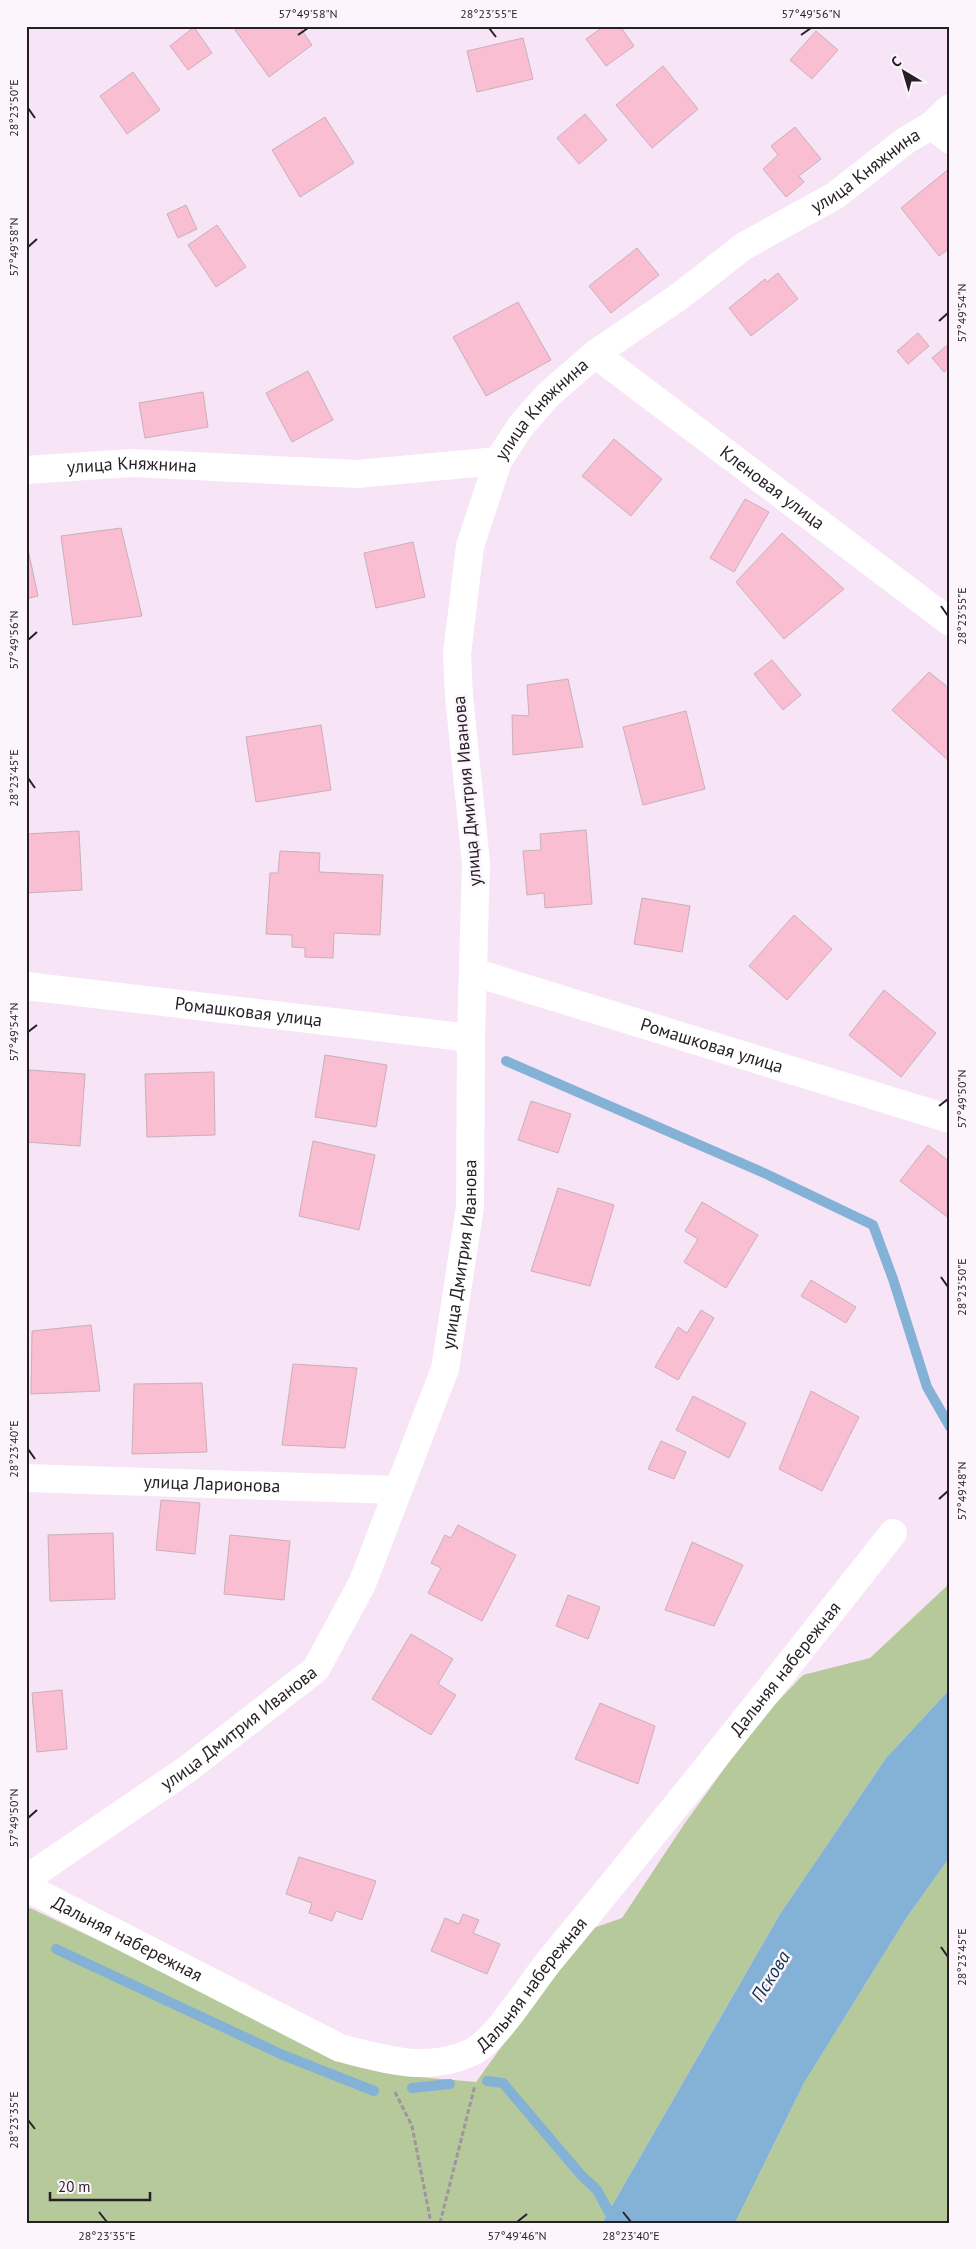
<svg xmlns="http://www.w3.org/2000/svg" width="976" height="2249" font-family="'PT Sans',sans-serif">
<rect width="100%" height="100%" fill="#f7e4f6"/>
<!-- green -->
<path fill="#b6c99a" d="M 950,1583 L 950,1689 L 886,1758 L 780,1914 L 602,2223 L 26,2223 L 26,1911 L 30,1908 L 367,2068 L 419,2077 L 476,2082 L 585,1931 L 622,1918 L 685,1823 L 758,1722 L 803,1675 L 870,1658 Z
M 950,1857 L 950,2223 L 735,2223 L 804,2083 L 907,1917 Z"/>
<!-- water -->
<path fill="#84b2d6" d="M 950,1689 L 950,1857 L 907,1917 L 804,2083 L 735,2223 L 602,2223 L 780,1914 L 886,1758 Z"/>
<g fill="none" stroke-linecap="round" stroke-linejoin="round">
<!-- stream -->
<path stroke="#84b2d6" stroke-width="10" d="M 506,1061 L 764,1173 L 873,1225 L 893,1279 L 927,1387 L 950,1427
M 56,1949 L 283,2055 L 374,2091
M 487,2081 L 503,2083 L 581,2175 L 597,2190 L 615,2223
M 412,2088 L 450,2084"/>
</g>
<!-- building -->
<path fill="#f9bed1" stroke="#cab0b7" d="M 240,26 L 299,26 L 312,45 L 269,77 L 235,30 Z
M 604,26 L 620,26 L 634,46 L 606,66 L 586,39 Z
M 194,27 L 212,53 L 188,70 L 170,46 Z
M 816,31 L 838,50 L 812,79 L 790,60 Z
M 523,38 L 533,79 L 477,92 L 467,51 Z
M 663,66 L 698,109 L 652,148 L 616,105 Z
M 133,72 L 160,110 L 127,134 L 100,96 Z
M 585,114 L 607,140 L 579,164 L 557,138 Z
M 325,117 L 354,163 L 300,197 L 272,150 Z
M 795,127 L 821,159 L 799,176 L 804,182 L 786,197 L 763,169 L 778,155 L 771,146 Z
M 950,168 L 950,248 L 939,256 L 901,208 Z
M 186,205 L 197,229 L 178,238 L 167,214 Z
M 217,225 L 246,267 L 216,287 L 188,245 Z
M 637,248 L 659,275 L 611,313 L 589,286 Z
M 778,273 L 798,299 L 751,336 L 729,308 L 765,279 L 767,282 Z
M 518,302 L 551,360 L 486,396 L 453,337 Z
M 918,333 L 929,346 L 908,364 L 897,351 Z
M 950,343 L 950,367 L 944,372 L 932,358 Z
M 308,371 L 333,420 L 292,442 L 266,393 Z
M 203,392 L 208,427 L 145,438 L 139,403 Z
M 614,439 L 662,479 L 631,516 L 582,476 Z
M 745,499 L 769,512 L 734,572 L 710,558 Z
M 121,528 L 142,616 L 73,625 L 61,536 Z
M 782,533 L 844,589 L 784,639 L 736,582 Z
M 26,540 L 38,596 L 26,599 Z
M 413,542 L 425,597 L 376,608 L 364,553 Z
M 772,660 L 801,695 L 783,710 L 754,674 Z
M 929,672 L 950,689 L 950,762 L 892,710 Z
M 568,679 L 583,747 L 513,755 L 512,715 L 529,716 L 527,685 Z
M 686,711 L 705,789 L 643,805 L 623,727 Z
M 321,725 L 331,790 L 256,802 L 246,737 Z
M 586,830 L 592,904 L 545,908 L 544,893 L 527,895 L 523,851 L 541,850 L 540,834 Z
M 79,831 L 82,890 L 26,893 L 26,834 Z
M 280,851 L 320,853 L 319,872 L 383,875 L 380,935 L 334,933 L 333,958 L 305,957 L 305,948 L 292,947 L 292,935 L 266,934 L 270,873 L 278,873 Z
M 642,898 L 690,906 L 682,952 L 634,944 Z
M 794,915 L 832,949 L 787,1000 L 749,966 Z
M 884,990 L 936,1033 L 901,1077 L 849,1035 Z
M 325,1055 L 387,1065 L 376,1127 L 315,1117 Z
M 29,1070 L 85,1074 L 80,1146 L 26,1142 Z
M 214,1072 L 215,1135 L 147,1137 L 145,1074 Z
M 531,1101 L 571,1114 L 558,1153 L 518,1140 Z
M 313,1141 L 375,1155 L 359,1230 L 299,1216 Z
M 928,1145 L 950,1162 L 950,1219 L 900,1181 Z
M 558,1188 L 614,1205 L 590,1286 L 531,1271 Z
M 702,1202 L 758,1235 L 726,1288 L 684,1262 L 698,1239 L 685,1231 Z
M 811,1280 L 856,1307 L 846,1323 L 801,1296 Z
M 701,1310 L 714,1318 L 678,1380 L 655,1367 L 678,1327 L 687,1333 Z
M 91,1325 L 100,1391 L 31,1394 L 32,1331 Z
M 293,1364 L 357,1368 L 345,1448 L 282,1445 Z
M 202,1383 L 207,1452 L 132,1454 L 134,1384 Z
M 811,1391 L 859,1417 L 822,1491 L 779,1469 Z
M 693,1396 L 746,1423 L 729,1458 L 676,1430 Z
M 661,1441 L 686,1452 L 674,1479 L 648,1469 Z
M 161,1500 L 200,1503 L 195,1554 L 156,1550 Z
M 458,1525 L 516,1555 L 482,1621 L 428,1593 L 441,1568 L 431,1563 L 445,1535 L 451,1538 Z
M 113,1533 L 115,1599 L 50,1601 L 48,1535 Z
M 230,1535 L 290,1541 L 284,1600 L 224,1594 Z
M 692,1542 L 743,1565 L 714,1626 L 665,1610 Z
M 568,1595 L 600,1607 L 588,1639 L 556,1626 Z
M 411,1634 L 453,1659 L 438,1684 L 456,1695 L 431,1735 L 372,1699 Z
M 62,1690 L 67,1749 L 37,1752 L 32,1693 Z
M 600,1703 L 655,1726 L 638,1784 L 575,1759 Z
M 299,1857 L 376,1881 L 362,1920 L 336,1911 L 332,1921 L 309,1913 L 312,1903 L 286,1894 Z
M 463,1914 L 479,1920 L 473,1933 L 500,1944 L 487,1974 L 431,1951 L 445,1918 L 459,1924 Z"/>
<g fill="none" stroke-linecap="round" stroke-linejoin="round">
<!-- path -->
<path stroke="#a193a0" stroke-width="3" stroke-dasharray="5 2.5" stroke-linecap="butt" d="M 395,2092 L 412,2126 L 431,2223
M 440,2223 L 475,2085"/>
<!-- minor -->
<g stroke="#fff" stroke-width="28">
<path d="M 932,125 L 950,140"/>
<path id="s1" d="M 595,354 L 950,622"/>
<path id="s2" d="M 26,470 L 132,463 L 357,474 L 498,461 L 520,427 L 548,395 L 595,354 L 680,296 L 744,246 L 836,195 L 905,141 L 932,125 L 950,108"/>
<path id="s3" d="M 473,972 L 950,1119"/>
<path id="s4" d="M 26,986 L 471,1038"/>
<path id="s5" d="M 26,1478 L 397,1490"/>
<path id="s6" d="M 26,1879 L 186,1770 L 316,1669 L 362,1584 L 445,1369 L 470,1207 L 471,1038 L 476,863 L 459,696 L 457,654 L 470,546 L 498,461"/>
<path id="s7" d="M 26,1887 L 340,2048 C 384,2059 425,2073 470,2053 C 496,2042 531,1983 551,1959 C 667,1819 780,1676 893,1533"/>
</g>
</g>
<!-- ticks -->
<path fill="none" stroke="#261f25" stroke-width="2" d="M 489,28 L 496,37M 298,35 L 308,28M 801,35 L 811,28M 28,108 L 35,118M 28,247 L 37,239M 939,321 L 948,313M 941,606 L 948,616M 28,640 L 37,632M 28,778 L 35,788M 28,1032 L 37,1025M 939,1106 L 948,1099M 941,1277 L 948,1287M 28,1449 L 35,1459M 939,1499 L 948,1491M 28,1818 L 37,1810M 941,1947 L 948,1957M 28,2120 L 35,2129M 99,2212 L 107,2222M 623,2212 L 631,2222M 517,2222 L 527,2214"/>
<g text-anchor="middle" stroke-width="5" stroke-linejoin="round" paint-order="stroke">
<!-- street labels -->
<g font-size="18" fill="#261f25" stroke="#fdf5fc">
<text dy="6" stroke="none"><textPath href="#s2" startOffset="946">улица Княжнина</textPath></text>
<text dy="6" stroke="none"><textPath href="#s2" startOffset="541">улица Княжнина</textPath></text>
<text dy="6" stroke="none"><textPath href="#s2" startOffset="106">улица Княжнина</textPath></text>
<text dy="6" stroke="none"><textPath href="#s1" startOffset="222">Кленовая улица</textPath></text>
<text transform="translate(467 791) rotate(-95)" y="6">улица Дмитрия Иванова</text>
<text dy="6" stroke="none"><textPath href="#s4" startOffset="224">Ромашковая улица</textPath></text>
<text dy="6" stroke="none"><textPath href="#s3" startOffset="250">Ромашковая улица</textPath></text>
<text dy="6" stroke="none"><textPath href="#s6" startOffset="801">улица Дмитрия Иванова</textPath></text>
<text dy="6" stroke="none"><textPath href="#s5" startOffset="186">улица Ларионова</textPath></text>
<text dy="6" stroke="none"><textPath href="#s7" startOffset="984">Дальняя набережная</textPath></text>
<text dy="6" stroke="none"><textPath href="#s6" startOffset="261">улица Дмитрия Иванова</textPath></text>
<text dy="6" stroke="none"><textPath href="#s7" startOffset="114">Дальняя набережная</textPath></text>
<text dy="6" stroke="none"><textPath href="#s7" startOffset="579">Дальняя набережная</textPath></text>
</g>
<!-- water labels -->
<g font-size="19" font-style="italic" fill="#0f334c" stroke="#fdf5fc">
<text transform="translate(770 1976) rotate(-58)" y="7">Пскова</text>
</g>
</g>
<!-- border -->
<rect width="976" height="2249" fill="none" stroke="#fdf5fc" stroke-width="55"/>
<!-- north arrow -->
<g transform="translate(904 72) rotate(322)" stroke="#fdf5fc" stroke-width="4" paint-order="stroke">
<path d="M0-4L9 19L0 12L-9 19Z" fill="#261f25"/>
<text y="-8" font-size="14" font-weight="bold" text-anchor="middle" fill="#261f25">С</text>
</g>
<!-- scale -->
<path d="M50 2192v8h100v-8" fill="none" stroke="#261f25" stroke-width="2.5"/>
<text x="58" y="2192" font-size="15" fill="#261f25" stroke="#fdf5fc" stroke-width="4" paint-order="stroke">20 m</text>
<rect x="28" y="28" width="920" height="2194" fill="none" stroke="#261f25" stroke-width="2"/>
<g font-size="12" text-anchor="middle" fill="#261f25">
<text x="308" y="18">57°49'58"N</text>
<text x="489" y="18">28°23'55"E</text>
<text x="811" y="18">57°49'56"N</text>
<text transform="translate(14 108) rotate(-90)" y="4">28°23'50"E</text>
<text transform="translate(14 247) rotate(-90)" y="4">57°49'58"N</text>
<text transform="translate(962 313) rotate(-90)" y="4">57°49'54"N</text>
<text transform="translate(962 616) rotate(-90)" y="4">28°23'55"E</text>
<text transform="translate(14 640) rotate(-90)" y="4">57°49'56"N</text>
<text transform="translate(14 778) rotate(-90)" y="4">28°23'45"E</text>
<text transform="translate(14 1032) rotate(-90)" y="4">57°49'54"N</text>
<text transform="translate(962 1099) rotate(-90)" y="4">57°49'50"N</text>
<text transform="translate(962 1287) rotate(-90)" y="4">28°23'50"E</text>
<text transform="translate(14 1449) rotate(-90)" y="4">28°23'40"E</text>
<text transform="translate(962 1491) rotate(-90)" y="4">57°49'48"N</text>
<text transform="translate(14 1818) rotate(-90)" y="4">57°49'50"N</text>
<text transform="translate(962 1957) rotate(-90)" y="4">28°23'45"E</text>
<text transform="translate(14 2120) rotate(-90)" y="4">28°23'35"E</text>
<text x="107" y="2240">28°23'35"E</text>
<text x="517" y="2240">57°49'46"N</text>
<text x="631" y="2240">28°23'40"E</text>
</g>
</svg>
